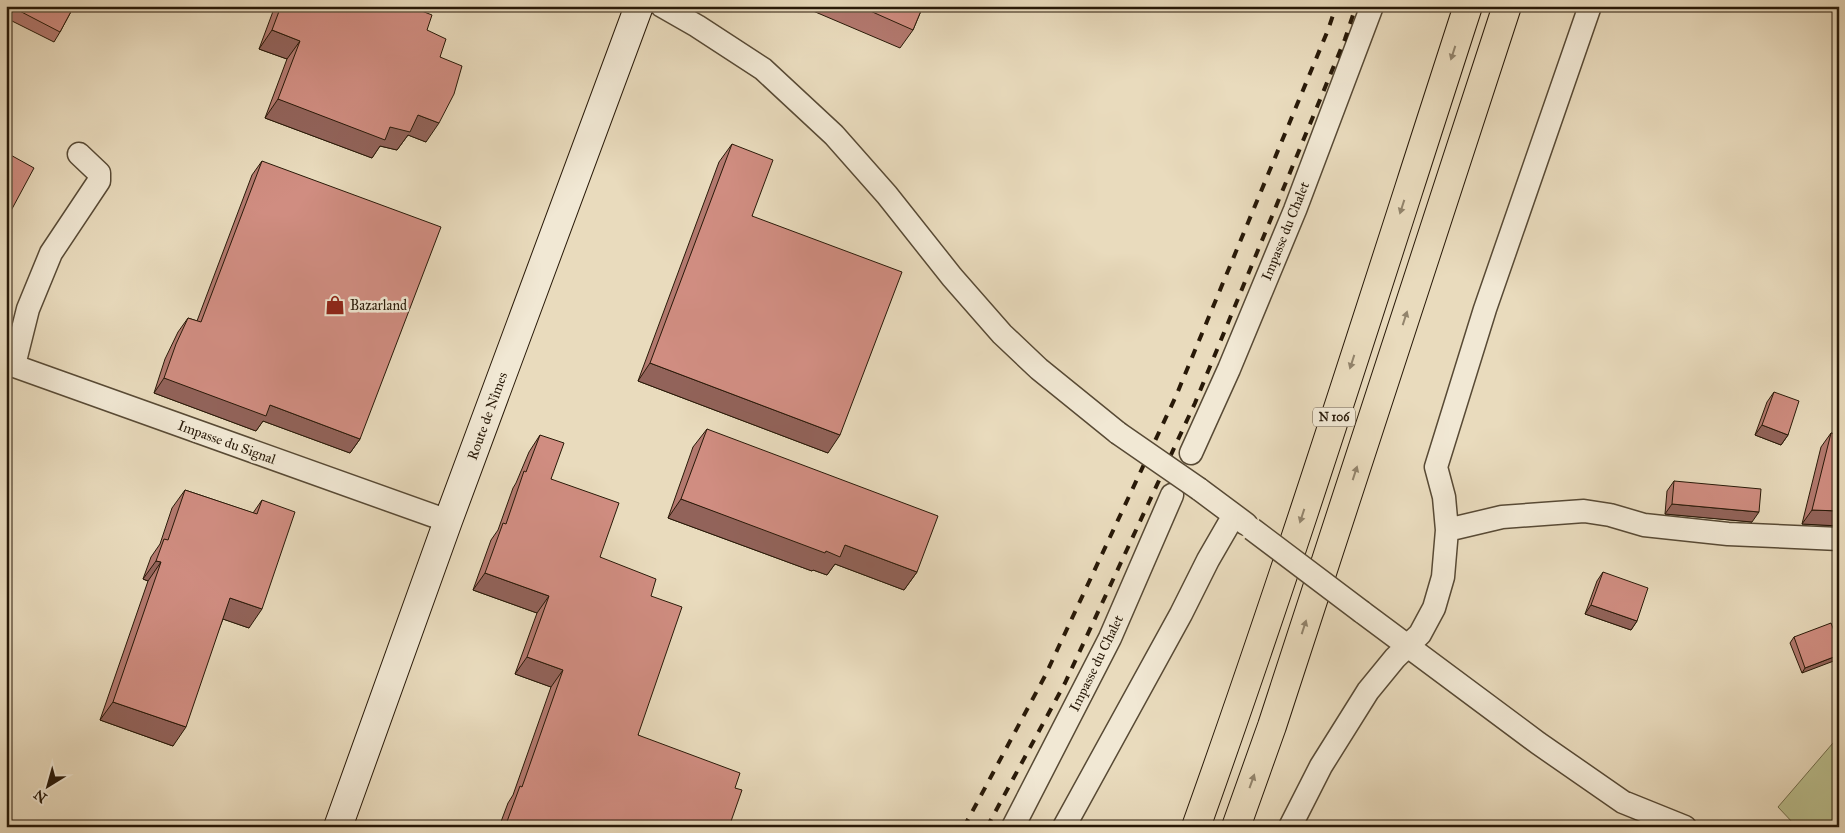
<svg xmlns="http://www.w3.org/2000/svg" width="1845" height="833" font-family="'IM FELL Great Primer',serif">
<rect width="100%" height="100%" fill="#e9dbbd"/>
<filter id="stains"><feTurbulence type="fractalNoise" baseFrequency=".004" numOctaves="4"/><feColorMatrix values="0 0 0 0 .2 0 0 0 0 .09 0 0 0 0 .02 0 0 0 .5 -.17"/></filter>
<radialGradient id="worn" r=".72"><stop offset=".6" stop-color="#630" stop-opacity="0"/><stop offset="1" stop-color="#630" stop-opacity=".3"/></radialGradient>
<!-- green -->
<path fill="#babf8e" stroke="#716c4b" d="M 1839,736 L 1839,819 L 1814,826 L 1794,824 L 1778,807 Z"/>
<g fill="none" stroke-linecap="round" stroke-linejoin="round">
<defs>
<path id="minor" d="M 662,6 L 697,26 L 763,69 L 834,135 L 887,195 L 952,277 L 1002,334 L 1039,369 L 1118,433
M 6,363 L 448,521
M 14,365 L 28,309 L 51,253 L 99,181 L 99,173 L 79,154
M 1191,453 L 1229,369 L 1295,210 L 1372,6
M 1199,489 L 1246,524
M 1447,530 L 1502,517 L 1584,511 L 1610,515 L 1644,525 L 1728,534 L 1839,539
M 1362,612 L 1538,743 L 1623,802 L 1685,827
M 1013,827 L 1110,638 L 1172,495
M 1064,827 L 1181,614 L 1208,560 L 1234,515
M 1290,827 L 1321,766 L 1368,691 L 1395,658 L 1420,634 L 1434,608 L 1443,577 L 1447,530 L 1444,497 L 1436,467 L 1485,309 L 1590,6"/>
<path id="secondary" d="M 338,827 L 448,521 L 639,6"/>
<path id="trunk" d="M 1196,827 C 1293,556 1379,280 1468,6
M 1236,827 L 1272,726 L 1507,6"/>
</defs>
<!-- minor casing -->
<use href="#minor" stroke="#584a35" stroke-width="25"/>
<!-- secondary casing -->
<use href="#secondary" stroke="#281908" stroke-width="30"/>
<!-- trunk casing -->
<use href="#trunk" stroke="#281908" stroke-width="30"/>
<!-- minor -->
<use href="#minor" stroke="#f1e8d4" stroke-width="22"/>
<!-- secondary -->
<use href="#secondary" stroke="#f1e8d4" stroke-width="28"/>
<!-- trunk -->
<use href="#trunk" stroke="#e9dbbd" stroke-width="28"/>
<!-- rail -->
<path stroke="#281908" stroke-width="4" stroke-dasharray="9 9" stroke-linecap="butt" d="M 964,827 L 1045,676 L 1176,396 L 1328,30 L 1336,6
M 987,827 L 1065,683 L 1195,403 L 1345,39 L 1356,6"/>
<defs>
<path id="minor-bridge" d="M 1118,433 L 1199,489
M 1252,529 L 1362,612"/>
</defs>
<!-- minor-bridge casing -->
<use href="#minor-bridge" stroke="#584a35" stroke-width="25" stroke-linecap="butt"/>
<!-- minor-bridge -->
<use href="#minor-bridge" stroke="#f1e8d4" stroke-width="22"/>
</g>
<!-- wall -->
<path fill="#b3796f" stroke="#281908" d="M 6,6 L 74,6 L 60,32 L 54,42 L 6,18 Z
M 275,6 L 409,6 L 427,30 L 440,57 L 426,142 L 408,135 L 397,150 L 380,146 L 372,158 L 265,118 L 287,59 L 259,49 Z
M 815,6 L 923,6 L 913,30 L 900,48 L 813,11 Z
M 732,144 L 752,216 L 828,453 L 638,381 L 719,162 Z
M 262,161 L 360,439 L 350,453 L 263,421 L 256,431 L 154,393 L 165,359 L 178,332 L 188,318 L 197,321 L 252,175 Z
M 1774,392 L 1788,435 L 1781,445 L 1755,435 L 1767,402 Z
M 707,429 L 917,572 L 904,590 L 835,564 L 827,575 L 813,570 L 812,571 L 668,518 L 693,447 Z
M 1831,433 L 1839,435 L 1839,526 L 1802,524 L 1821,447 Z
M 540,435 L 551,479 L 600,557 L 651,596 L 638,735 L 735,788 L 729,827 L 499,827 L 508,803 L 513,795 L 551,687 L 515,674 L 537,613 L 473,590 L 491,540 L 498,530 L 513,488 L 516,483 L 529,452 Z
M 1674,481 L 1752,522 L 1665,514 L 1667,491 Z
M 185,490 L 253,513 L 262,500 L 249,628 L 223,619 L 173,746 L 100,720 L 148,581 L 143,579 L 151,557 L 160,544 L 172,508 Z
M 1603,572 L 1637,621 L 1631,630 L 1585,614 L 1597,581 Z
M 1794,637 L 1839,643 L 1802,673 L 1790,643 Z"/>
<!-- shaded-wall -->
<path fill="#92635a" stroke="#281908" d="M 272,30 L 300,41 L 287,59 L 259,49 Z
M 278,99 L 390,127 L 418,115 L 439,123 L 426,142 L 408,135 L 397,150 L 380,146 L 372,158 L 265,118 Z
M 650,363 L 840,435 L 828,453 L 638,381 Z
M 164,378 L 270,405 L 360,439 L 350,453 L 263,421 L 256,431 L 154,393 Z
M 1762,425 L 1788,435 L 1781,445 L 1755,435 Z
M 681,499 L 826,551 L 845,545 L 917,572 L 904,590 L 835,564 L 827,575 L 813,570 L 812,571 L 668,518 Z
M 1672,504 L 1759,512 L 1752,522 L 1665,514 Z
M 1812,510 L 1839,511 L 1839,526 L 1802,524 Z
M 156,561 L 161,562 L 148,581 L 143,579 Z
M 485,573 L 549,596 L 537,613 L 473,590 Z
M 230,598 L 262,609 L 249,628 L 217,617 Z
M 1591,605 L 1637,621 L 1631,630 L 1585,614 Z
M 1839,655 L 1839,659 L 1802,673 L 1805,668 Z
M 527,657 L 563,670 L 551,687 L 515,674 Z
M 113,702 L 186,727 L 173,746 L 100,720 Z"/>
<!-- building -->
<path fill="#d08d81" stroke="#281908" d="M 10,6 L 74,6 L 60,32 Z
M 281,6 L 409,6 L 432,15 L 427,30 L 446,39 L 440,57 L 462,66 L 454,94 L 439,123 L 418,115 L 410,132 L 390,127 L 385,140 L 278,99 L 300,41 L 272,30 Z
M 859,6 L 923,6 L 913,30 Z
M 732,144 L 773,160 L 752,216 L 902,272 L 840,435 L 650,363 Z
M 7,153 L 34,168 L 6,220 L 6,154 Z
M 262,161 L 441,227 L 360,439 L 270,405 L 266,416 L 164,378 L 176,344 L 188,318 L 201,322 Z
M 1774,392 L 1799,401 L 1788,435 L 1762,425 Z
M 707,429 L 938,516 L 917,572 L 845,545 L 840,557 L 826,551 L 825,553 L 681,499 Z
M 1831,433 L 1839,435 L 1839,511 L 1812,510 Z
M 540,435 L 564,443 L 551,479 L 619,503 L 600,557 L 656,579 L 651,596 L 682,607 L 638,735 L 740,773 L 735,788 L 742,790 L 729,827 L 505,827 L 520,786 L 522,787 L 563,670 L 527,657 L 549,596 L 485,573 L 503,523 L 506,524 L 524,471 L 526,472 Z
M 1674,481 L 1761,489 L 1759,512 L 1672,504 Z
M 185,490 L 257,514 L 262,500 L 295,512 L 262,609 L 230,598 L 186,727 L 113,702 L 161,562 L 156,561 L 164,539 L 168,540 Z
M 1603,572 L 1648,588 L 1637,621 L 1591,605 Z
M 1831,623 L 1839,643 L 1839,655 L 1805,668 L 1794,637 Z"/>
<!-- one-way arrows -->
<defs><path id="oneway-solid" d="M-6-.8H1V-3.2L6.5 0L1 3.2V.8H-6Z" transform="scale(1.25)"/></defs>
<g fill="#92846c">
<use href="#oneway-solid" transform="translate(1453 53) rotate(108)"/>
<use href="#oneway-solid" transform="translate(1402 207) rotate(108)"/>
<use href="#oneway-solid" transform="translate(1405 318) rotate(-72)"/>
<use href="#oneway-solid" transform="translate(1352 362) rotate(108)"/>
<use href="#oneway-solid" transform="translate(1355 473) rotate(-72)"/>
<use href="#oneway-solid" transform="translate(1302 516) rotate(108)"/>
<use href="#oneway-solid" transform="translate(1304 627) rotate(-72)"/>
<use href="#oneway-solid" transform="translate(1252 781) rotate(-70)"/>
</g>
<!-- icons -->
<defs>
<symbol id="shop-bare" viewBox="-9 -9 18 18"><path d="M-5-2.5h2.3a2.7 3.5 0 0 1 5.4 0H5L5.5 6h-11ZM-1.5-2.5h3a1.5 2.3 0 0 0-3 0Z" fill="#8f2418" stroke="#f1e8d4" stroke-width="2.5" paint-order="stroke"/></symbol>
</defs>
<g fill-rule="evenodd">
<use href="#shop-bare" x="321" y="291" width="28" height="28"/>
</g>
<g text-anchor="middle" stroke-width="5" stroke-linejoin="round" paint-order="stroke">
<!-- shield labels -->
<rect fill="#f1e8d4" stroke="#645745" stroke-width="1" x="1313" y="407.5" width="42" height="19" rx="4"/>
<g font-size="12" font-weight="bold" fill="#281908">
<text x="1334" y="421">N 106</text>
</g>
<!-- street labels -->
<g font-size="14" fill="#281908" stroke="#f1e8d4">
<text transform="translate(1285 231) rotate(-68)" y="5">Impasse du Chalet</text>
<text transform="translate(487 416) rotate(-70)" y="5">Route de Nîmes</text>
<text transform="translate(227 442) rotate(20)" y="5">Impasse du Signal</text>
<text transform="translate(1096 663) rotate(-64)" y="5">Impasse du Chalet</text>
</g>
<!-- poi labels -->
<g font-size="14" fill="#281908" stroke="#f1e8d4" text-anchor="start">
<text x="350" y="310">Bazarland</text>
</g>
</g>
<!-- margin -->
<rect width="1845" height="833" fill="none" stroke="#e9dbbd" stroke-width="25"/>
<rect x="8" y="8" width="1830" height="818" fill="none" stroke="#281908" stroke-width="2.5"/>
<rect x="12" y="12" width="1820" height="808" fill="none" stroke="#281908"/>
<!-- north arrow -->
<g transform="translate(48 786) rotate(217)" stroke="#f1e8d4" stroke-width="4" paint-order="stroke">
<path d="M0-4L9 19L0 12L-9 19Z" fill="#281908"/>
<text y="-8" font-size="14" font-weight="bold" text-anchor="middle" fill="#281908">N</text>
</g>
<rect width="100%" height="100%" filter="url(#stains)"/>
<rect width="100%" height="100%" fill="url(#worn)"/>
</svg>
